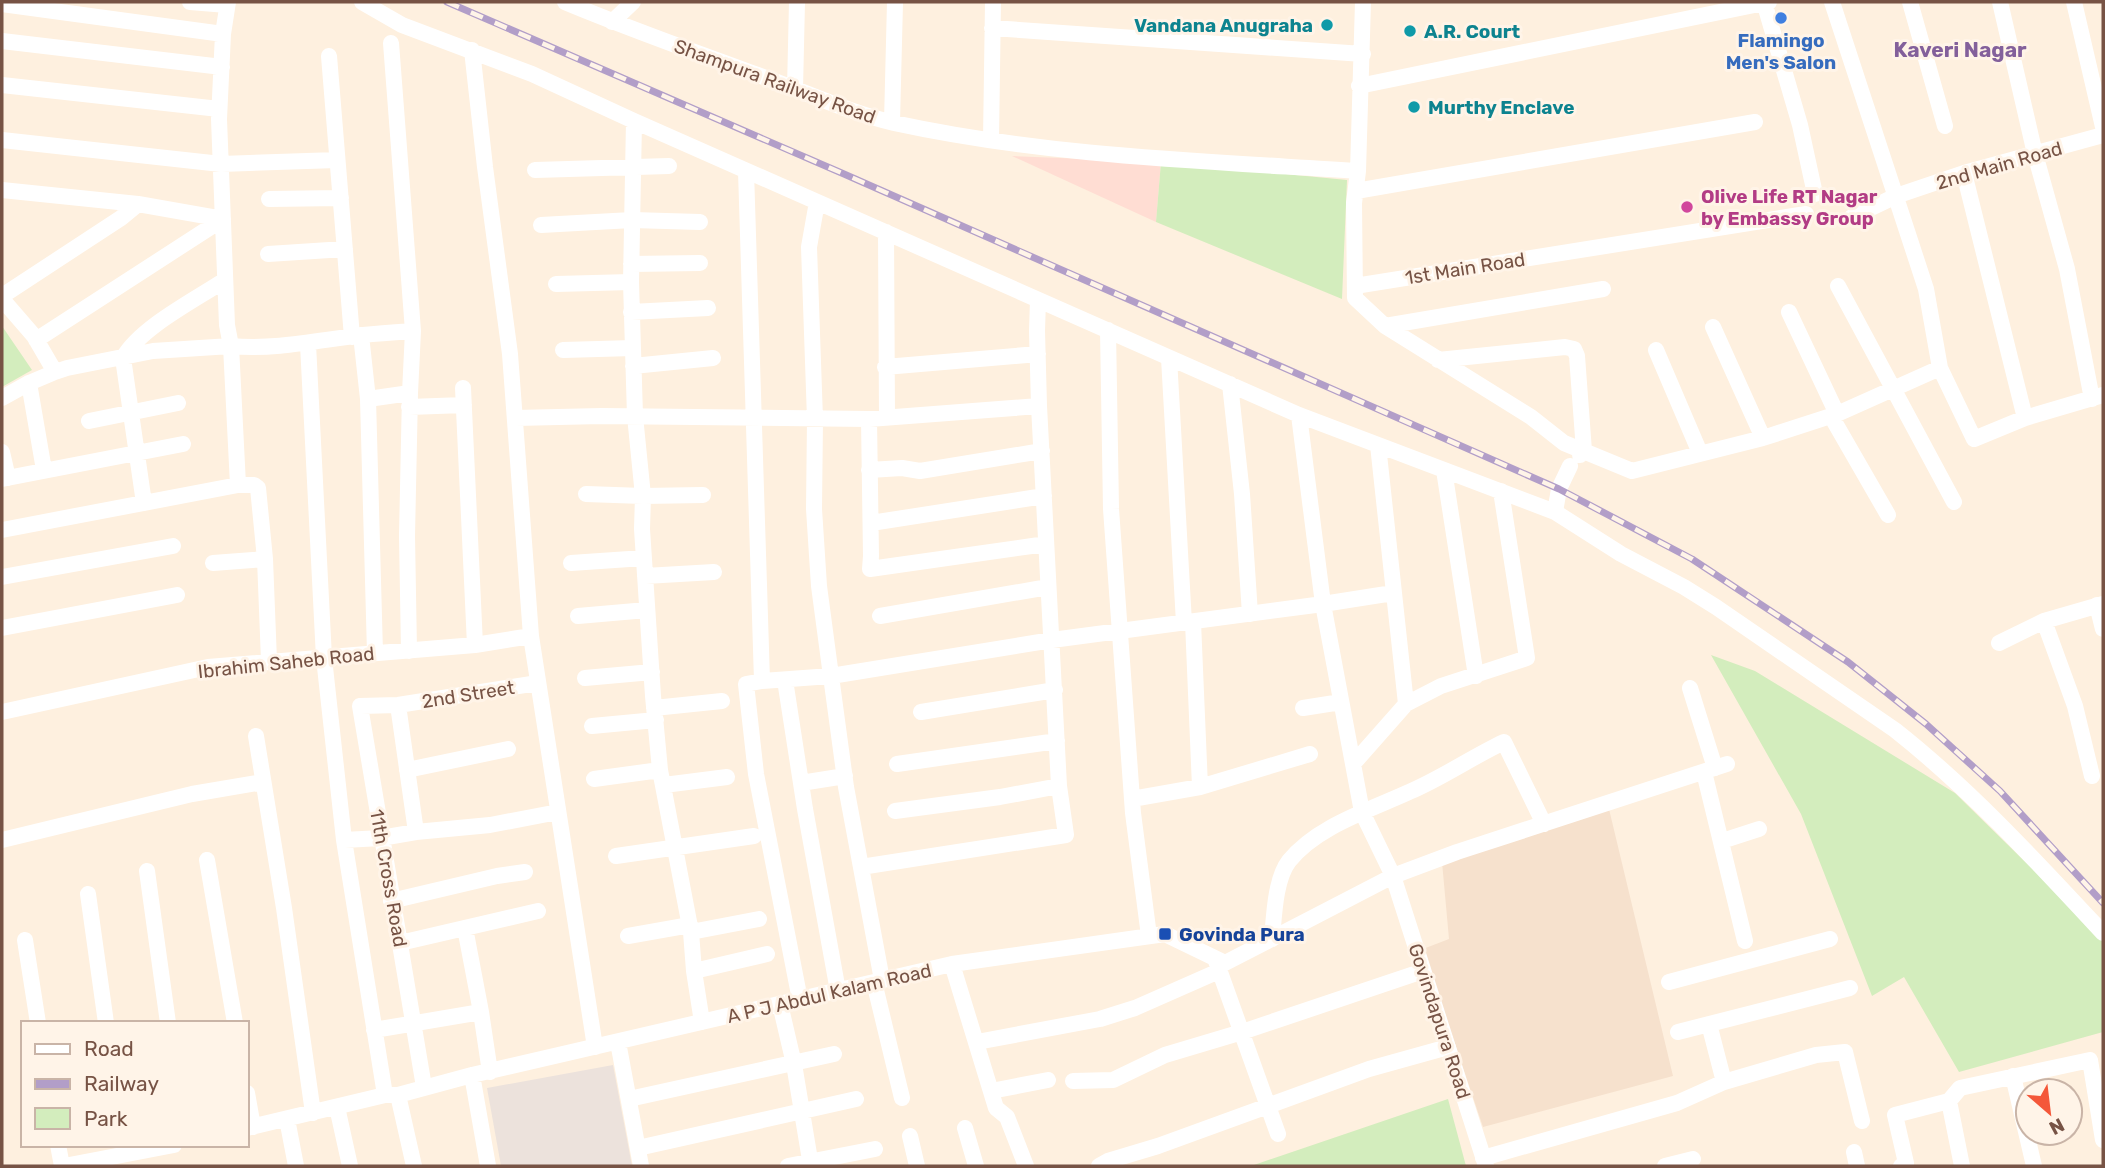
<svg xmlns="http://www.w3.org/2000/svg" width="2105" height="1168" font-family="Rubik,sans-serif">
<rect width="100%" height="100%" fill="#fef0df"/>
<!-- residential -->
<path fill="#f6e1cd" d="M 1609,809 L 1673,1076 L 1483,1127 L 1423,949 L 1449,939 L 1442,862 Z"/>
<!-- commercial -->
<path fill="#ffddd3" d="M 1012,156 L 1161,162 L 1156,222 Z"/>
<!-- industrial -->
<path fill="#ece2dc" d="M 613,1065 L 632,1166 L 501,1166 L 487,1088 Z"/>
<!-- green -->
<path fill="#d3edbd" d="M 1161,162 L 1347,180 L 1342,299 L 1156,222 Z
M 2,326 L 32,370 L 2,387 Z
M 1711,655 L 1755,671 L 1955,793 L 2103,938 L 2103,1032 L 1959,1072 L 1904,977 L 1872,996 L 1801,814 Z
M 1448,1099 L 1466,1166 L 1251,1166 Z"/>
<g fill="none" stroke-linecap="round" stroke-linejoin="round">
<!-- minor -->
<path stroke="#fff" stroke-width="16" d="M 190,2 L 227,5
M 228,2 L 223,34 L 219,119 L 227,325 L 231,346 C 276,350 319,340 363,335 C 380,333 397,332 413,331 L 391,43
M 362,2 L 402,25 L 532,74 L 634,121 L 1299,415 L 1555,512 L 1559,489 L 1570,466
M 565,2 C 632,30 700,54 769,79 C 810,94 851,113 894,123 C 1046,156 1203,161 1358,171
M 1363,2 L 1358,171 L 1354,203 L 1355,298 L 1385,326 L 1531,417 L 1564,443 L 1632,471 L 1763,438 L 1837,414 L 1940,368
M 1764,2 L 1800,125 L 1815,194
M 1832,2 L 1926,289 L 1940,368 L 1974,439 L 2025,418 L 2103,395
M 1910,2 L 1945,126
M 2000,2 L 2035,154 L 2067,269 L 2092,399
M 2074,2 L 2103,127
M 2,4 L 223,34
M 612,22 L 633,2
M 992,28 L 1363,54
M 2,41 L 222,67
M 472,50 L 485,167 L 510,354 L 531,636 L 595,1047
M 329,56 L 352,337
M 2,85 L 219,109
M 1359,86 L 1769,2
M 795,89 L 797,2
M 634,121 L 631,282 L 635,416 L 643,496 L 642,529 L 653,696 L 660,770 L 691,932 L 694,971 L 702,1022
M 892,122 L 895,2
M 2,140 L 221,164 L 337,160
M 991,140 L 993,2
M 535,170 L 669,166
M 746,171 L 762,681
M 1964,173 L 2025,418
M 2,190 L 138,204 L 223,219
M 1356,191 L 1755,122
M 269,199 L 341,198
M 817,202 L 809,247 L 815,419 L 814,509 L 819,586 L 831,676 L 1052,640 L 1323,604 L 1393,593
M 1852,217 L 1896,196 L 1964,173 L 2103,135
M 541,225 L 632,220 L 700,222
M 886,232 L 887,417
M 268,254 L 345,249
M 631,264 L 700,263
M 556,284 L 631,282
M 1355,286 L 1806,214
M 1838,286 L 1954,502
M 2,296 L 121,218 L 138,204
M 2,299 L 34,336 L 55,372 L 67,368 L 153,351 L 231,346 L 238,485
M 631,312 L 708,308
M 1789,312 L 1837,414
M 1385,326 L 1603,289
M 1713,327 L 1763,438
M 1108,330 L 1111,509 L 1133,813 L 1149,936
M 361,335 L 368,399 L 375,653
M 36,340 L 223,219
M 308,344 L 324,658 L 344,840 L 385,1095
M 563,350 L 633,348
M 1656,350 L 1700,453
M 1169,358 L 1184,623
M 1438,360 L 1565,347 L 1574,349 L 1577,356 L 1584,451 L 1580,455
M 633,366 L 713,358
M 885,367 L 1038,354
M 29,383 L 44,470
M 1230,384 L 1242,494 L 1250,614
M 463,388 L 475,645
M 410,393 L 413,331
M 2,398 L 29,383 L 55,372
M 368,399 L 410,393 L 407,536 L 409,651
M 409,407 L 464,405
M 1299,415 L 1323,604 L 1362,812 L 1393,876 L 1486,1166
M 1831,416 L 1888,515
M 515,418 L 602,416 L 869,419 L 1039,406 L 1037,331 L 1038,300
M 869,419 L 871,556 L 870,569 L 1046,544
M 89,421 L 178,403
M 2,452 L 8,478
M 869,470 L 902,468 L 920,471 L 1042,451
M 1444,470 L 1476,676
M 2,479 L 183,444
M 586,494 L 643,496 L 703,495
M 144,503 L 123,358 C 141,327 195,300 225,280
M 1555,512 L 1621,554 L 1684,587 L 1716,607 L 1895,730 C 1971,790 2037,862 2103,933
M 871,523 L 1044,496
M 2,530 L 238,485 L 254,485 L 258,488 L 265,559 L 269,661
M 213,563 L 265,559
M 571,563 L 644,558
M 645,576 L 714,572
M 2,577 L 173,546
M 2097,605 L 2103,629
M 578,616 L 647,610
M 880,616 L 1048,587
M 2044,621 L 2075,706 L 2092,776
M 1193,622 L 1200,787
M 2,628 L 177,595
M 1999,643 L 2044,621 L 2103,604
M 585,678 L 652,672
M 785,680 L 805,809 L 838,991
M 1690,688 L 1715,768
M 1406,704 L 1441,686 L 1527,658 L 1501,491
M 398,705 L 416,832
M 654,708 L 722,701
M 1303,708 L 1341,702
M 2,712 L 208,667 L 475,645 L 531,636
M 921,712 L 1055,690
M 592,726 L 656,720
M 256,736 L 284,908 L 313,1113
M 897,764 L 1057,741
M 1353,764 L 1406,704 L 1378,445
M 407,770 L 508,749
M 1704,772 L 1745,941
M 594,779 L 660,770
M 801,783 L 845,776
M 664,785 L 727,777
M 1132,799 L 1200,787 L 1310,754
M 895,811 L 1000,797 L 1059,786 L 1039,406
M 2,840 L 192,794 L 263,782
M 344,840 L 381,838 L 416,832 L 490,825 L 558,812
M 1722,841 L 1759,829
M 616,856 L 754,836
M 207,860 L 235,1023
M 861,867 L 1066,835 L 1059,786
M 147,871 L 168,1023
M 88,894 L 106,1023
M 391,901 L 497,876 L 525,872
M 465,928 L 481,1012 L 490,1072
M 691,932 L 759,919
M 628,936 L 690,925
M 1272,939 C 1274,917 1275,879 1289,861 C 1317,826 1370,810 1409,792 C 1442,778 1472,757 1504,742 L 1544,824
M 25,940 L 38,1023
M 400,943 L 538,911
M 1216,961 L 1278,1134
M 952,964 L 996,1108 L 1007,1117 L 1026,1166
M 694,971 L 767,954
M 874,982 L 902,1098
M 1669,982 L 1830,939
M 800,1000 L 756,774 L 746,684 L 762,681 L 831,676 L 846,787 L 882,980
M 780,1004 L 794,1064 L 811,1166
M 1709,1024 L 1724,1082
M 374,1030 L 481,1012
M 1678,1032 L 1850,988
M 618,1042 L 641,1166
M 977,1042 L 1100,1019 L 1135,1008 L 1219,971
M 472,1075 L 488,1166
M 2013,1076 L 2034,1166
M 1073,1081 L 1113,1080 L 1165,1055 L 1242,1032 L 1423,971
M 424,1087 L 360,706 L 398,705 L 538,683
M 991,1091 L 1048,1080
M 247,1093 L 253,1127
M 398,1095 L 414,1166
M 629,1099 L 834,1054
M 1949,1101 L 1960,1088 L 2090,1060 L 2103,1140
M 337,1107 L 350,1166
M 287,1119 L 296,1166
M 247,1128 L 385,1095 L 398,1095 L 472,1075 L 952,964 L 1165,934 L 1225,963 L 1393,876 L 1457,852 L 1727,764
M 965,1128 L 976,1166
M 910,1136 L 917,1166
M 58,1145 L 62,1166
M 638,1148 L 856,1099
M 1854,1152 L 1857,1166
M 1483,1158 L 1677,1103 L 1724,1082 L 1816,1055 L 1845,1052 L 1862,1121
M 64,1166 L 174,1145
M 788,1166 L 875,1149
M 1099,1166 L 1108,1161 L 1158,1146 L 1369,1069 L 1448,1047
M 1665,1166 L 1693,1159
M 1901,1166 L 1906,1163 L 1895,1115 L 1949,1101 L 1962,1166"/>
<defs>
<path id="rail" d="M 447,2 L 844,174 L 1559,489 L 1692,559 L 1848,662 L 1926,724 L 2000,791 L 2103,903"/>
</defs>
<!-- rail casing -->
<use href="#rail" stroke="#b29ec8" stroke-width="7"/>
<!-- rail -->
<use href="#rail" stroke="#fff4e8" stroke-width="4.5" stroke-dasharray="13" stroke-linecap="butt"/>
</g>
<!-- markers -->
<circle fill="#3f7fe0" stroke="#fff4e8" stroke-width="2.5" cx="1781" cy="18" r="7"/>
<g fill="#0f9aa8" stroke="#fff4e8" stroke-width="2.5">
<circle cx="1327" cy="25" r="7"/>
<circle cx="1410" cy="31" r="7"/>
<circle cx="1414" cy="107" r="7"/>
</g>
<circle fill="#d1479c" stroke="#fff4e8" stroke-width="2.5" cx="1687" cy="207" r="7"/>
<rect fill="#1a4fb4" stroke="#fff4e8" stroke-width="2.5" x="1158" y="927" width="14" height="14" rx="3.5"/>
<g text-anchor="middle" stroke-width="6" stroke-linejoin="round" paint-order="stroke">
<!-- culture labels -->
<g font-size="19" font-weight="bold" fill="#0d838f" stroke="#fff4e8" text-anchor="start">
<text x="1313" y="32" text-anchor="end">Vandana Anugraha</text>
<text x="1424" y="38">A.R. Court</text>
<text x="1428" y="114">Murthy Enclave</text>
</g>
<!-- shop labels -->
<g font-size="19" font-weight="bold" fill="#366cbe" stroke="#fff4e8">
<text x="1781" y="47">Flamingo<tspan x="1781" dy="22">Men's Salon</tspan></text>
</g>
<!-- street labels -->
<g font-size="19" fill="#775345" stroke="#fff4e8">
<text transform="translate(775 81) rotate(20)" y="7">Shampura Railway Road</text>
<text transform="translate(1999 165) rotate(-16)" y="7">2nd Main Road</text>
<text transform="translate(1465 268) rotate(-9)" y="7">1st Main Road</text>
<text transform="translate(286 662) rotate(-6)" y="7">Ibrahim Saheb Road</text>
<text transform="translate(468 694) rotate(-9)" y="7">2nd Street</text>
<text transform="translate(389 878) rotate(80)" y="7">11th Cross Road</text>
<text transform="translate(829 993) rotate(-13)" y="7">A P J Abdul Kalam Road</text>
<text transform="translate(1440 1021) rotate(72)" y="7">Govindapura Road</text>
</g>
<!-- hotel labels -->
<g font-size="19" font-weight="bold" fill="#b23c85" stroke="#fff4e8" text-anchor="start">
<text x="1701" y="203">Olive Life RT Nagar<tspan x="1701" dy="22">by Embassy Group</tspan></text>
</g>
<!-- transit labels -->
<g font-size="19" font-weight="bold" fill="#164399" stroke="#fff4e8" text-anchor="start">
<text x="1179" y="941">Govinda Pura</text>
</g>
<!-- neighbourhood labels -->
<g font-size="21" font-weight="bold" fill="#83609b" stroke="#fff4e8">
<text x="1960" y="57">Kaveri Nagar</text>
</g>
</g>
<!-- border -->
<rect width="2105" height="1168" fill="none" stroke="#775345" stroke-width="7"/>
<!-- legend -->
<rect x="21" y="1021" width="228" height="126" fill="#fff4e8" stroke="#c9b4a7" stroke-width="2"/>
<rect x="35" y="1044" width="35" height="10" fill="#ffffff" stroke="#c9b4a7" stroke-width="2"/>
<text x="84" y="1056" font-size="21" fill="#775345">Road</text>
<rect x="35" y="1079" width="35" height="10" fill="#b29ec8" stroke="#c9b4a7" stroke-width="2"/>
<text x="84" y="1091" font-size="21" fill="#775345">Railway</text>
<rect x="35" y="1108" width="35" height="21" fill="#d3edbd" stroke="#c9b4a7" stroke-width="2"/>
<text x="84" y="1126" font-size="21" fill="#775345">Park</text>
<!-- north arrow -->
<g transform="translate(2049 1112) rotate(152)"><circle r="33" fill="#fff4e8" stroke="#c9b4a7" stroke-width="2"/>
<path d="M0-5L12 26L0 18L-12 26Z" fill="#f45739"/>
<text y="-10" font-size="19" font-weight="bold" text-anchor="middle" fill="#775345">N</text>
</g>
</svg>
